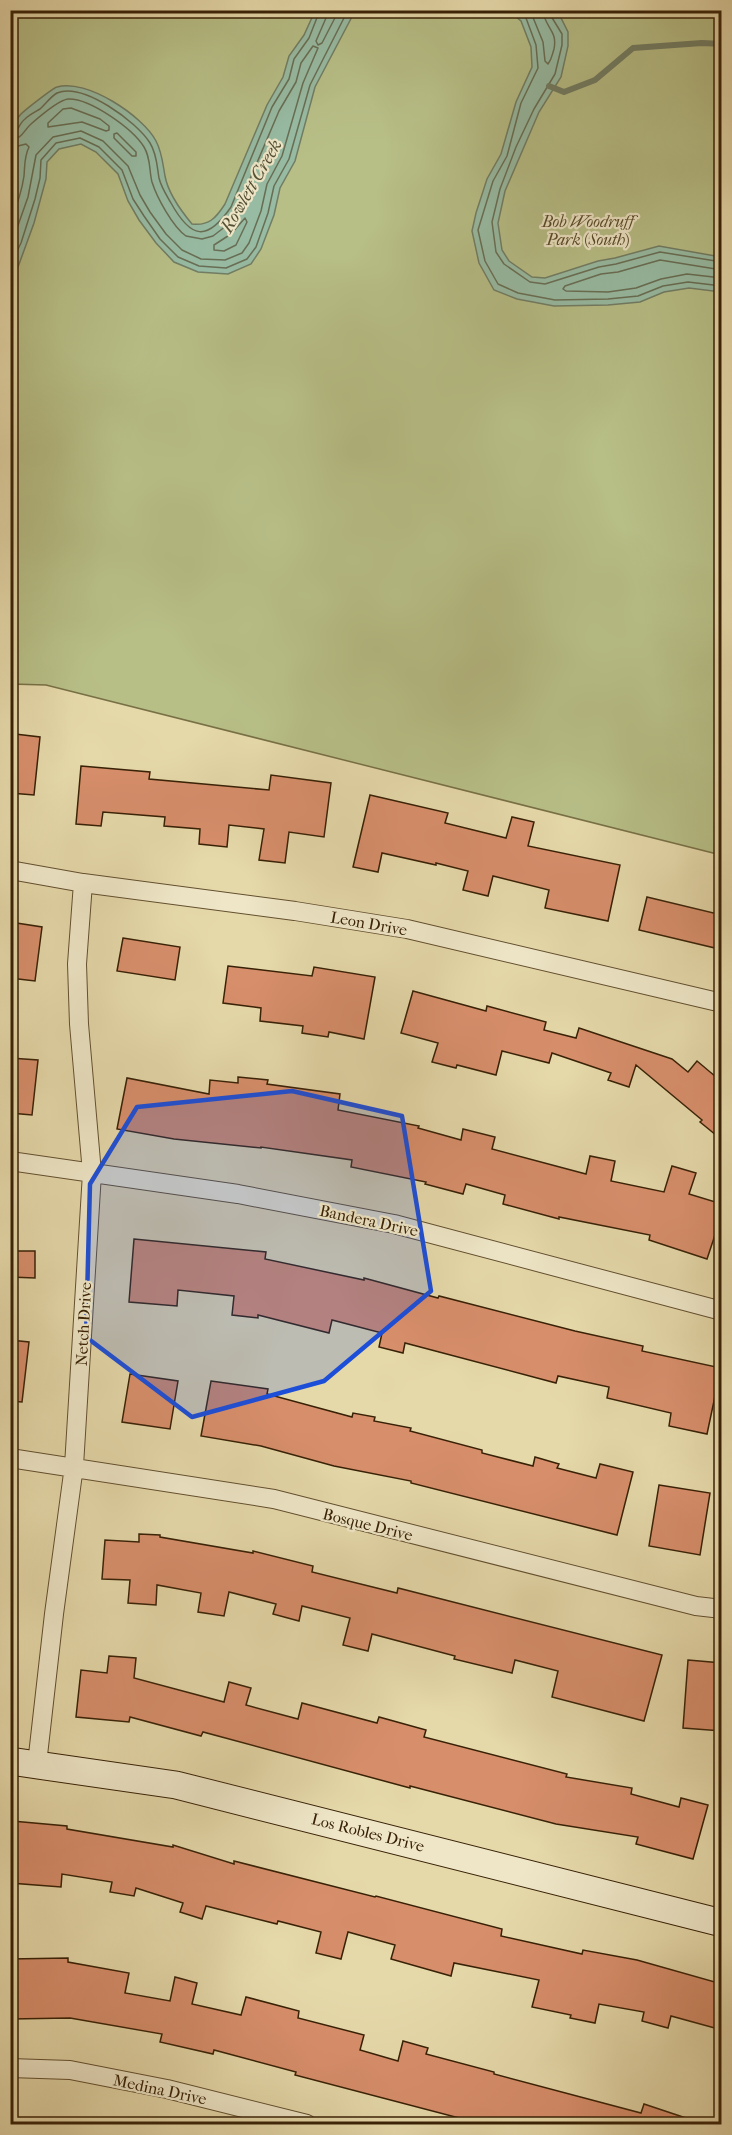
<svg xmlns="http://www.w3.org/2000/svg" width="732" height="2135" font-family="'IM FELL French Canon',serif">
<rect width="100%" height="100%" fill="#e5d8a9"/>
<filter id="stains"><feTurbulence type="fractalNoise" baseFrequency=".00333" numOctaves="4"/><feColorMatrix values="0 0 0 0 .2 0 0 0 0 .09 0 0 0 0 .02 0 0 0 .5 -.17"/></filter>
<radialGradient id="worn" r=".72"><stop offset=".6" stop-color="#630" stop-opacity="0"/><stop offset="1" stop-color="#630" stop-opacity=".3"/></radialGradient>
<!-- green -->
<path fill="#b7be86" stroke="#787046" stroke-width="1.5" d="M 11,11 L 721,11 L 721,855 L 46,685 L 11,684 Z"/>
<!-- water -->
<path fill="#97bba3" stroke="#717d64" stroke-width="1.5" d="M 315,11 L 355,11 L 315,87 L 295,161 L 280,188 L 274,215 L 261,249 L 251,264 L 228,274 L 198,272 L 174,262 L 156,243 L 139,220 L 128,201 L 118,174 L 96,152 L 81,144 L 59,149 L 47,162 L 46,179 L 34,223 L 18,267 L 11,272 L 11,129 C 14,125 17,118 21,114 C 25,110 53,88 57,87 C 86,78 143,116 156,141 C 162,152 163,165 165,176 C 168,193 182,212 192,224 C 209,226 216,218 225,204 L 267,105 L 283,77 L 289,56 L 304,35 Z
M 509,11 L 554,11 L 561,18 L 568,32 L 568,46 L 561,77 L 539,112 L 505,191 L 498,223 L 502,250 L 509,261 L 532,277 L 545,278 L 598,261 L 615,258 L 659,246 L 721,257 L 721,292 L 689,288 L 664,292 L 640,302 L 608,305 L 554,306 L 517,299 L 494,290 L 479,263 L 472,231 L 476,213 L 487,179 L 501,154 L 516,102 L 532,67 L 531,47 L 521,21 Z"/>
<g fill="none" stroke-linecap="round" stroke-linejoin="round">
<!-- shore -->
<path stroke="#686e54" stroke-width="1.5" d="M 327,10 L 326,18 L 316,41 L 318,45 L 322,43 L 339,10
M 518,10 L 526,18 L 536,45 L 538,68 L 521,103 L 507,156 L 493,181 L 478,230 L 485,261 L 498,284 L 518,293 L 555,300 L 608,299 L 638,296 L 663,286 L 688,282 L 722,286
M 530,10 L 543,42 L 545,61 L 548,64 C 552,59 552,55 554,49 C 558,30 544,27 543,10
M 550,10 L 551,16 L 562,34 L 562,45 L 555,74 L 534,109 L 516,147 L 500,189 L 492,222 L 496,252 L 504,264 L 530,282 L 545,284 L 599,267 L 616,264 L 660,252 L 722,262
M 71,108 L 100,119 L 109,126 L 109,130 L 106,131 L 82,122 L 48,127 L 48,123 L 63,109 Z
M 10,132 L 17,130 C 19,127 21,122 25,119 C 29,115 35,112 40,109 C 46,104 50,97 57,93 C 83,82 137,122 150,143 C 157,154 157,167 159,178 C 161,187 167,196 171,203 C 191,239 207,242 231,207 L 272,107 L 289,79 L 294,59 L 309,38 L 320,10
M 114,134 L 117,133 L 136,152 L 136,156 L 132,156 L 114,138 Z
M 10,139 C 23,139 23,131 31,124 C 39,117 59,100 68,99 C 90,98 133,129 144,147 C 151,158 149,171 152,182 C 157,198 173,227 186,236 L 202,239 L 213,236 L 226,226 L 236,212 L 279,111 L 296,82 L 301,63 L 313,46 L 318,48 L 303,83 L 282,156 L 267,184 L 261,211 L 249,243 L 242,253 L 225,260 L 201,259 L 182,250 L 166,234 L 150,212 L 140,195 L 128,166 L 103,141 L 81,131 L 53,137 L 36,155 L 28,197 L 10,248
M 10,148 L 26,144 L 29,147 C 24,157 25,165 24,176 C 22,191 16,208 10,223
M 245,218 L 247,222 L 236,245 L 224,251 L 214,250 L 214,245 L 231,234 Z
M 10,265 L 21,243 L 35,199 L 40,178 L 41,160 L 56,143 L 80,138 L 99,147 L 122,170 L 133,199 L 144,216 L 160,239 L 178,257 L 199,266 L 226,268 L 247,259 L 256,247 L 268,213 L 274,186 L 289,159 L 310,85 L 348,10
M 722,270 L 660,260 L 618,272 L 601,274 L 565,286 L 563,289 L 566,291 L 608,292 L 636,288 L 661,279 L 687,274 L 722,278"/>
<!-- stream -->
<path stroke="#717d64" stroke-width="6" d="M 549,86 L 564,92 L 595,80 L 633,48 L 702,43 L 722,44"/>
</g>
<!-- building -->
<path fill="#d78e6b" stroke="#382106" stroke-width="1.5" d="M 15,734 L 40,737 L 34,795 L 10,793 L 10,768 Z
M 81,766 L 150,772 L 149,779 L 269,790 L 271,775 L 331,783 L 324,837 L 289,832 L 285,863 L 259,860 L 264,829 L 229,825 L 227,847 L 199,844 L 200,829 L 164,826 L 165,817 L 103,812 L 101,826 L 76,824 Z
M 370,795 L 448,813 L 445,823 L 506,838 L 512,817 L 534,822 L 528,846 L 620,865 L 608,921 L 545,908 L 549,890 L 493,876 L 488,896 L 463,890 L 468,871 L 436,863 L 436,865 L 382,853 L 378,872 L 353,867 Z
M 647,897 L 722,915 L 715,948 L 639,930 Z
M 10,922 L 42,927 L 35,981 L 10,978 Z
M 123,938 L 180,947 L 175,980 L 117,971 Z
M 228,966 L 312,976 L 314,967 L 375,977 L 364,1039 L 329,1032 L 328,1037 L 302,1033 L 303,1026 L 260,1021 L 261,1008 L 223,1003 Z
M 413,991 L 486,1011 L 487,1006 L 546,1022 L 544,1030 L 576,1038 L 579,1028 L 672,1059 L 688,1072 L 697,1061 L 722,1082 L 722,1140 L 700,1122 L 702,1120 L 636,1065 L 629,1087 L 608,1080 L 611,1073 L 552,1053 L 549,1063 L 502,1051 L 496,1075 L 457,1065 L 456,1068 L 432,1062 L 438,1043 L 401,1033 Z
M 10,1058 L 38,1060 L 32,1115 L 10,1113 Z
M 238,1077 L 268,1080 L 267,1084 L 340,1094 L 338,1110 L 419,1126 L 418,1128 L 461,1140 L 463,1129 L 495,1137 L 492,1149 L 586,1174 L 590,1156 L 615,1161 L 611,1181 L 664,1192 L 672,1166 L 696,1173 L 689,1194 L 722,1204 L 722,1214 L 707,1259 L 649,1240 L 650,1235 L 559,1217 L 559,1219 L 503,1204 L 505,1195 L 466,1184 L 463,1194 L 425,1184 L 426,1182 L 351,1167 L 352,1160 L 261,1147 L 261,1148 L 174,1139 L 117,1129 L 127,1078 L 209,1094 L 210,1080 L 238,1083 Z
M 134,1239 L 266,1252 L 265,1259 L 364,1280 L 364,1278 L 438,1298 L 439,1296 L 575,1331 L 643,1346 L 642,1351 L 721,1368 L 707,1434 L 669,1426 L 671,1413 L 607,1398 L 609,1387 L 558,1376 L 556,1383 L 405,1343 L 403,1353 L 379,1347 L 382,1333 L 332,1320 L 329,1333 L 258,1315 L 258,1318 L 232,1315 L 234,1296 L 178,1290 L 177,1306 L 129,1302 Z
M 10,1251 L 35,1251 L 35,1278 L 10,1277 Z
M 10,1340 L 29,1342 L 22,1402 L 10,1401 Z
M 130,1374 L 178,1381 L 170,1429 L 122,1422 Z
M 211,1381 L 268,1389 L 267,1394 L 352,1417 L 353,1413 L 375,1417 L 374,1421 L 411,1428 L 410,1431 L 482,1450 L 482,1453 L 533,1466 L 535,1457 L 559,1464 L 557,1468 L 596,1478 L 600,1464 L 633,1472 L 617,1535 L 411,1483 L 411,1481 L 334,1466 L 261,1446 L 201,1436 Z
M 659,1485 L 710,1493 L 700,1555 L 649,1546 Z
M 139,1534 L 160,1535 L 160,1537 L 253,1553 L 253,1551 L 313,1566 L 312,1572 L 397,1593 L 398,1588 L 662,1655 L 644,1721 L 552,1697 L 558,1671 L 515,1660 L 512,1673 L 454,1659 L 455,1656 L 372,1634 L 368,1651 L 343,1645 L 350,1618 L 302,1606 L 299,1621 L 273,1614 L 276,1604 L 229,1592 L 224,1616 L 198,1612 L 201,1593 L 157,1585 L 156,1605 L 128,1603 L 130,1580 L 102,1579 L 105,1540 L 139,1542 Z
M 109,1656 L 136,1658 L 134,1678 L 224,1702 L 229,1682 L 251,1688 L 246,1705 L 298,1719 L 302,1703 L 377,1723 L 379,1717 L 426,1730 L 424,1737 L 567,1774 L 566,1777 L 632,1788 L 631,1794 L 679,1807 L 681,1798 L 708,1805 L 693,1859 L 636,1844 L 638,1837 L 556,1824 L 410,1786 L 410,1788 L 203,1732 L 201,1736 L 130,1717 L 129,1722 L 76,1717 L 81,1670 L 107,1673 Z
M 688,1660 L 722,1663 L 722,1731 L 683,1728 Z
M 12,1821 L 67,1826 L 67,1829 L 173,1847 L 173,1845 L 234,1864 L 234,1861 L 375,1897 L 376,1896 L 502,1929 L 501,1936 L 582,1954 L 583,1950 L 637,1960 L 722,1984 L 722,2030 L 671,2016 L 668,2028 L 642,2021 L 644,2012 L 599,2004 L 595,2023 L 570,2018 L 571,2015 L 532,2007 L 539,1980 L 454,1963 L 451,1976 L 391,1959 L 395,1945 L 348,1932 L 341,1959 L 316,1953 L 321,1932 L 278,1921 L 277,1924 L 206,1906 L 202,1919 L 180,1912 L 183,1903 L 136,1888 L 134,1896 L 110,1892 L 112,1882 L 62,1874 L 61,1887 L 10,1883 Z
M 68,1958 L 68,1962 L 129,1973 L 125,1993 L 170,2001 L 175,1977 L 197,1983 L 192,2004 L 241,2015 L 246,1997 L 299,2011 L 298,2018 L 364,2035 L 360,2050 L 398,2061 L 403,2041 L 428,2048 L 426,2054 L 494,2072 L 494,2074 L 641,2113 L 644,2104 L 695,2121 L 694,2124 L 482,2124 L 295,2075 L 296,2072 L 214,2050 L 213,2054 L 160,2042 L 162,2034 L 70,2018 L 11,2019 L 10,1959 Z"/>
<g fill="none" stroke-linecap="round" stroke-linejoin="round">
<defs>
<path id="street" d="M 10,870 L 83,883 L 295,911 L 407,929 L 722,1003
M 10,1161 L 238,1194 L 394,1224 L 722,1311
M 10,1458 L 274,1499 L 696,1606 L 722,1609
M 37,1764 L 54,1614 L 74,1466 L 92,1173 L 79,1024 L 77,964 L 83,883
M 10,2068 L 70,2070 L 167,2089 L 307,2124"/>
<path id="secondary" d="M 10,1761 L 176,1785 L 722,1923"/>
</defs>
<!-- street casing -->
<use href="#street" stroke="#634f2f" stroke-width="20"/>
<!-- secondary casing -->
<use href="#secondary" stroke="#382106" stroke-width="29"/>
<!-- street -->
<use href="#street" stroke="#eee6c7" stroke-width="18"/>
<!-- secondary -->
<use href="#secondary" stroke="#eee6c7" stroke-width="27"/>
</g>
<!-- marked area -->
<path fill="#1d4ed8" fill-opacity="0.2" stroke="#1d4ed8" stroke-width="4.5" stroke-linejoin="round" d="M 292,1091 L 402,1116 L 431,1291 L 324,1381 L 192,1417 L 86,1337 L 90,1184 L 137,1107 Z"/>
<g text-anchor="middle" stroke-width="4.5" stroke-linejoin="round" paint-order="stroke">
<!-- park labels -->
<g font-size="16" font-style="italic" fill="#584826" stroke="#eee6c7">
<text x="588" y="227">Bob Woodruff<tspan x="588" dy="18">Park (South)</tspan></text>
</g>
<!-- street labels -->
<g font-size="16" fill="#382106" stroke="#eee6c7">
<text transform="translate(369 923) rotate(10)" y="6">Leon Drive</text>
<text transform="translate(369 1220) rotate(12)" y="6">Bandera Drive</text>
<text transform="translate(83 1324) rotate(-87)" y="6">Netch Drive</text>
<text transform="translate(368 1524) rotate(14)" y="6">Bosque Drive</text>
<text transform="translate(368 1832) rotate(14)" y="6">Los Robles Drive</text>
<text transform="translate(160 2089) rotate(12)" y="6">Medina Drive</text>
</g>
<!-- water labels -->
<g font-size="18" font-style="italic" fill="#544f35" stroke="#eee6c7">
<text transform="translate(251 186) rotate(-60)" y="6">Rowlett Creek</text>
</g>
</g>
<!-- margin -->
<rect width="732" height="2135" fill="none" stroke="#e5d8a9" stroke-width="36"/>
<rect x="12" y="12" width="708" height="2111" fill="none" stroke="#382106" stroke-width="3"/>
<rect x="18" y="18" width="696" height="2099" fill="none" stroke="#382106" stroke-width="1.5"/>
<rect width="100%" height="100%" filter="url(#stains)"/>
<rect width="100%" height="100%" fill="url(#worn)"/>
</svg>
